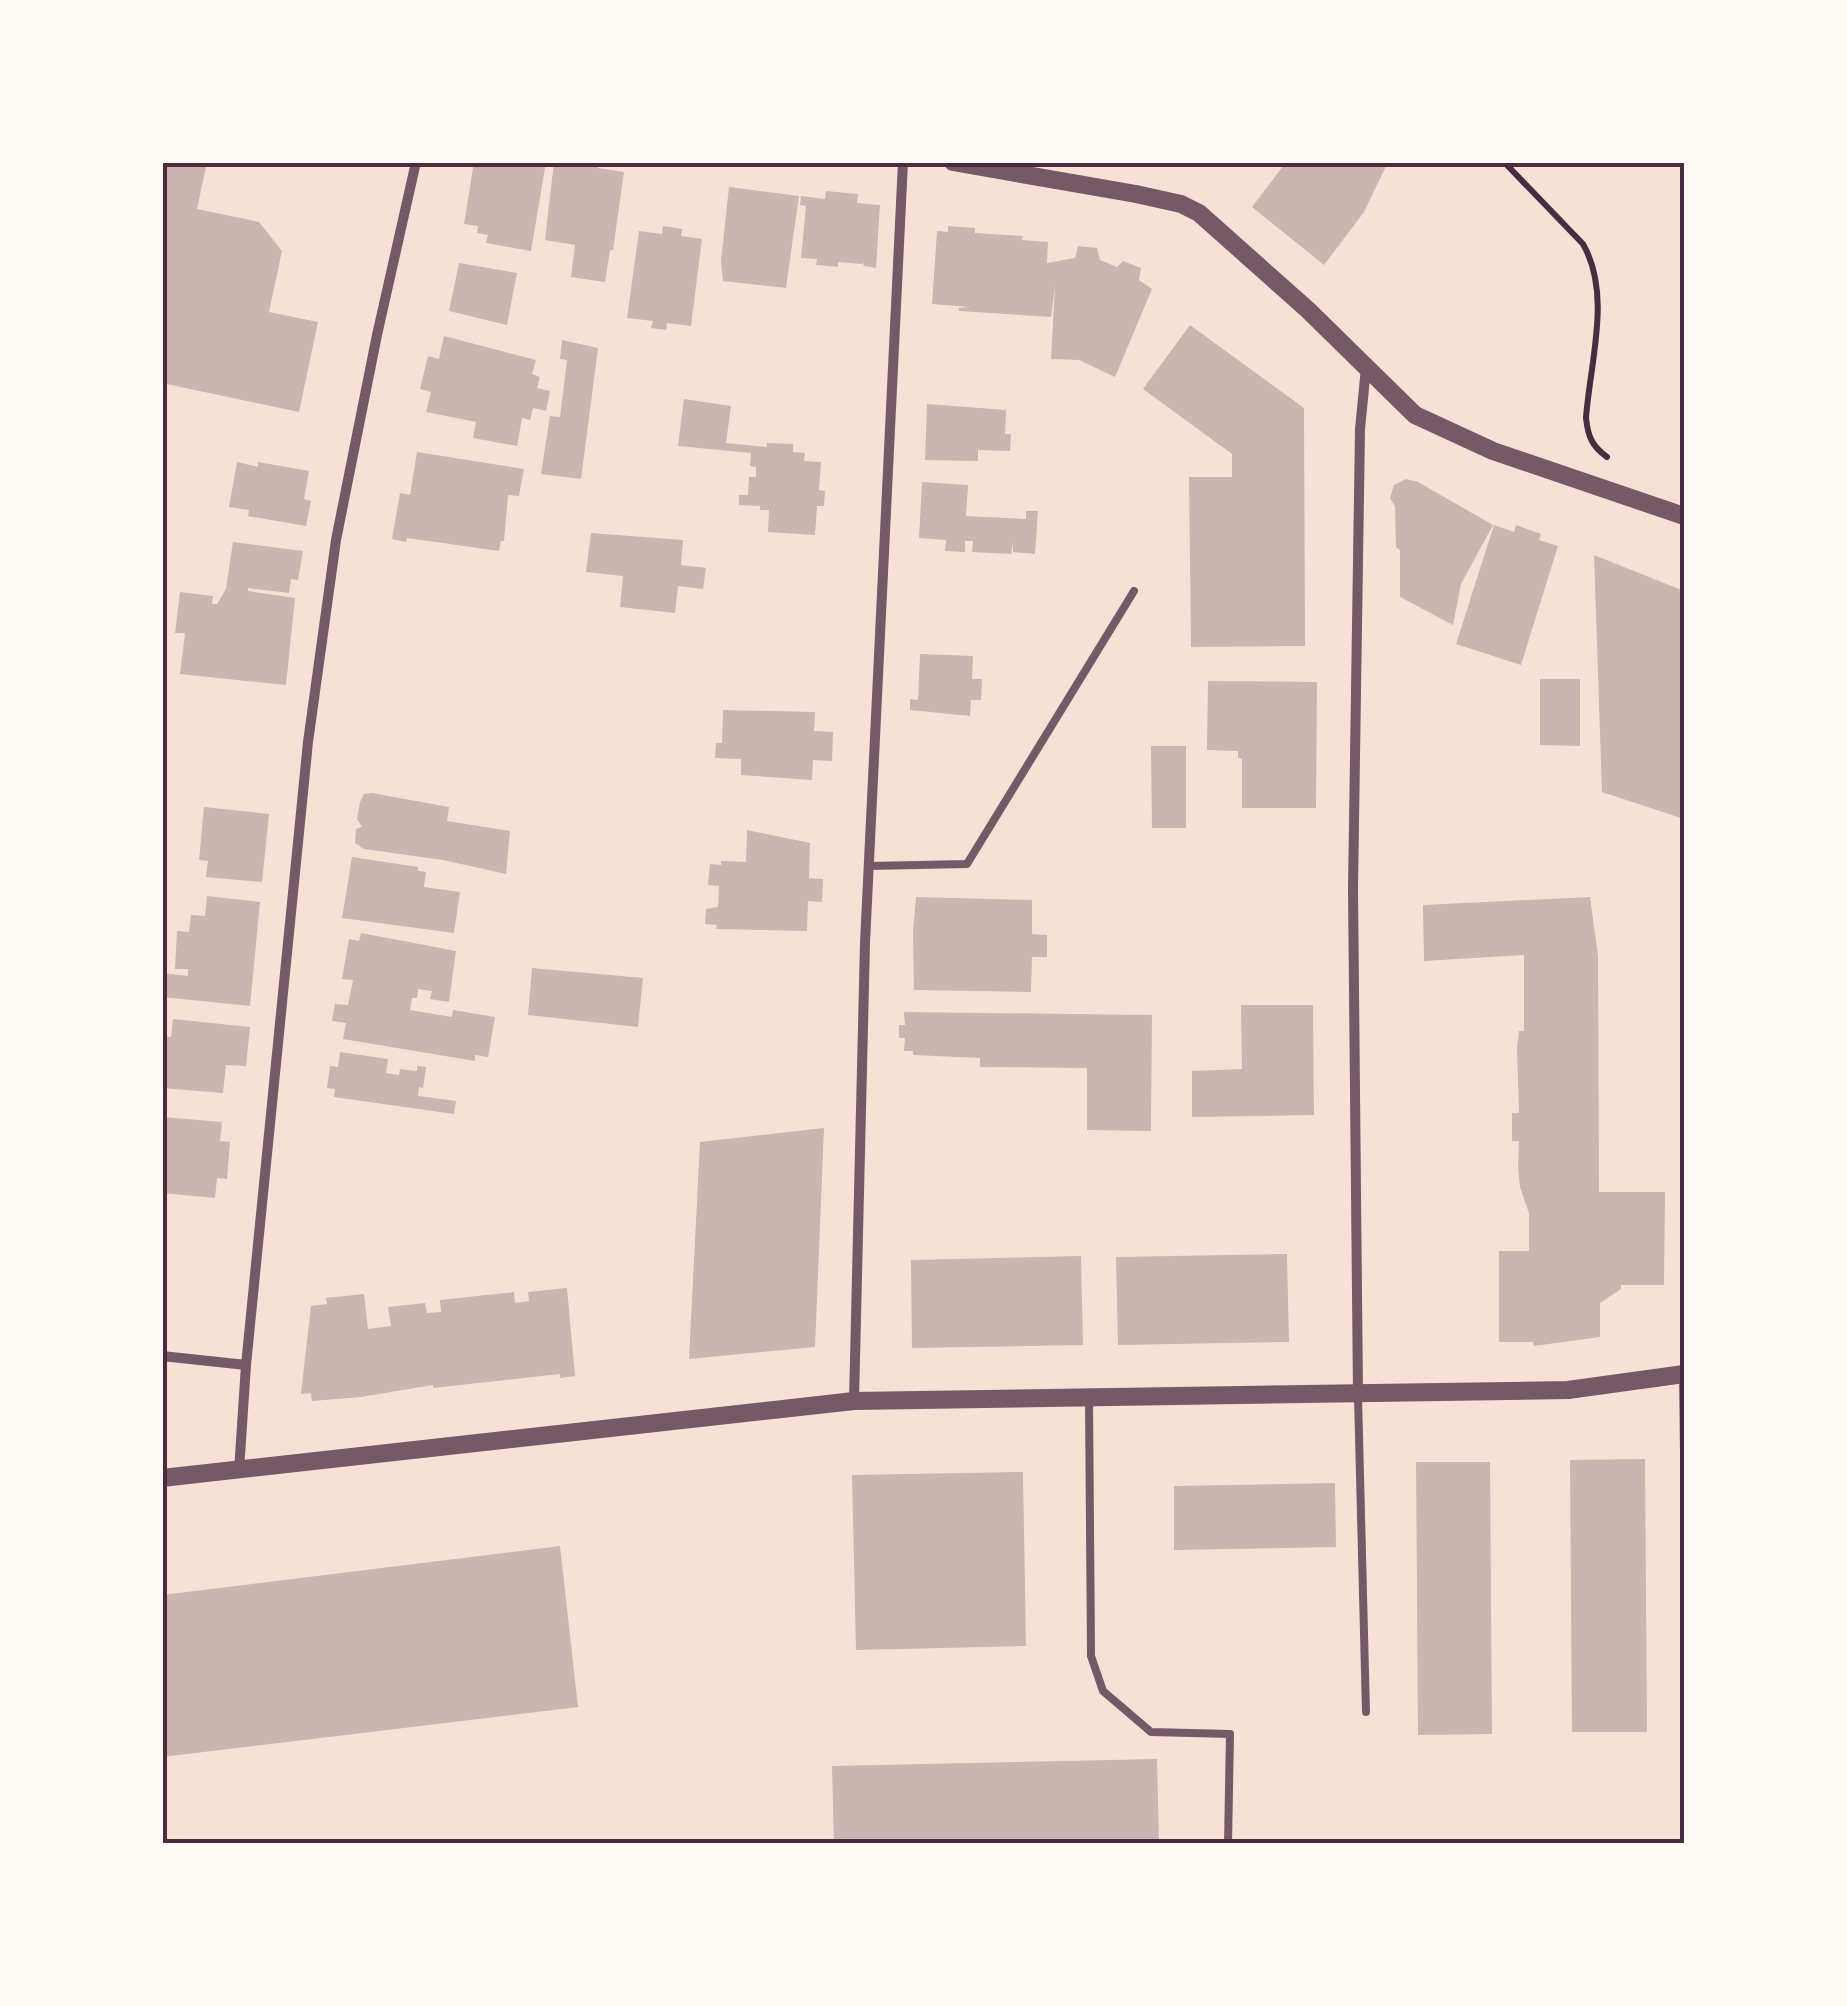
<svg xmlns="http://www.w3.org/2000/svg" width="1847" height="2006" font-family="Signika,sans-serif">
<rect width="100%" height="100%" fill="#f7e1d7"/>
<!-- building -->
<path fill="#ccb4b1" d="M 162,162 L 207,162 L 197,209 L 259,222 L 282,251 L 269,312 L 318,322 L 299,412 L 162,383 Z
M 474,162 L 546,162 L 531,251 L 486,243 L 488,235 L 477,233 L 478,226 L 464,224 Z
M 554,162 L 599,162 L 598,168 L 624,172 L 613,250 L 610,250 L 605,282 L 571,277 L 575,245 L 545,240 Z
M 1286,162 L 1388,162 L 1364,212 L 1324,265 L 1252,207 Z
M 729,187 L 799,196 L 786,288 L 723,281 L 721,261 Z
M 826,191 L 858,194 L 857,203 L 880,205 L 876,268 L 864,266 L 862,261 L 862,264 L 838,262 L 838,267 L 816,265 L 817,259 L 801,258 L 806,206 L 800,205 L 801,196 L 825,199 Z
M 663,226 L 682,229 L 681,236 L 702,239 L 691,326 L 667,323 L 666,330 L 651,328 L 653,321 L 627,318 L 639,231 L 662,234 Z
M 948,226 L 975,228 L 975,233 L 1023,236 L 1022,240 L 1048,242 L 1047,263 L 1075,258 L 1078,246 L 1097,248 L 1100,260 L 1117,267 L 1123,261 L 1141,268 L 1139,280 L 1152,289 L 1115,377 L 1079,360 L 1051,359 L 1055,286 L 1051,317 L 959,311 L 959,308 L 970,307 L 932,304 L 937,231 L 948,232 Z
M 459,263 L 517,273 L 507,325 L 449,311 Z
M 1190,325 L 1304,408 L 1305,646 L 1191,647 L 1189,477 L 1232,477 L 1232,454 L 1143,389 Z
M 444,336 L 536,360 L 532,374 L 540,377 L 537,388 L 550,391 L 546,411 L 533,408 L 530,420 L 522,418 L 517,446 L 473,438 L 476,422 L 426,412 L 431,392 L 420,389 L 428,356 L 439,359 Z
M 562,340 L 598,348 L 581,479 L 541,474 L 550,416 L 560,417 L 567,360 L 560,359 Z
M 684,399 L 731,406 L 726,443 L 767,447 L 767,443 L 793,444 L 793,452 L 805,453 L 804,461 L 821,462 L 819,490 L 825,491 L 824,506 L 817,506 L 815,535 L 768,532 L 769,510 L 760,510 L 760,506 L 739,505 L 739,495 L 748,495 L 749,477 L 756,477 L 756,467 L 750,466 L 751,453 L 678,446 Z
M 927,404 L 1006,410 L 1005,434 L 1011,434 L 1010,451 L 978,450 L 978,461 L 925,460 Z
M 417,452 L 524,469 L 519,496 L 508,495 L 504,541 L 501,541 L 499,551 L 407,538 L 406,542 L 392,539 L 400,493 L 410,495 Z
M 237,462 L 258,467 L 258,462 L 309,471 L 304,499 L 311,501 L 306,526 L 248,516 L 249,510 L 229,507 Z
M 1406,479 L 1418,482 L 1493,525 L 1461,584 L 1453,625 L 1400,597 L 1400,550 L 1396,547 L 1395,506 L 1390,498 L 1394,485 Z
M 922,482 L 968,485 L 966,516 L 1026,519 L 1026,511 L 1038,511 L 1035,554 L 1013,552 L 1013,543 L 1011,554 L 972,552 L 973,541 L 965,541 L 965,552 L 945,551 L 946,540 L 919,538 Z
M 1494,525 L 1514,532 L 1516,525 L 1541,534 L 1539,540 L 1558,546 L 1521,665 L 1456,644 Z
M 591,533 L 683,540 L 681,565 L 706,568 L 703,589 L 678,586 L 675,613 L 620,607 L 623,576 L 586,572 Z
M 233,542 L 303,551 L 298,580 L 291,579 L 289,593 L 248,588 L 248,591 L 295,598 L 286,685 L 180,674 L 185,633 L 175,633 L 180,592 L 213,596 L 212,604 L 217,604 L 226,589 Z
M 1594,555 L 1684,591 L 1684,819 L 1602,792 Z
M 920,654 L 973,656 L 972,679 L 982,679 L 981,700 L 971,700 L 970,716 L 910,710 L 910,699 L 918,700 Z
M 1540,679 L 1580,679 L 1580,746 L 1540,745 Z
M 1208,681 L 1317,682 L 1316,808 L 1242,808 L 1242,759 L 1238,758 L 1238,751 L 1207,750 Z
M 723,710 L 815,712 L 814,731 L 833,732 L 832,761 L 813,760 L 812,780 L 741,775 L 741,759 L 715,758 L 716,743 L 722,743 Z
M 1151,746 L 1186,746 L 1186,828 L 1152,828 Z
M 372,793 L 449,807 L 447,821 L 510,831 L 506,874 L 443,860 L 364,849 L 355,843 L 356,829 L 362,827 L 357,819 L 360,802 L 364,794 Z
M 204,807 L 269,814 L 262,882 L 206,877 L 208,861 L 199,860 Z
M 747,830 L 810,843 L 809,878 L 823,879 L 822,902 L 808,901 L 807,931 L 716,929 L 717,925 L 705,924 L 706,909 L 718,907 L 719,886 L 708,885 L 710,864 L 721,865 L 721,861 L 746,862 Z
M 352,857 L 418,867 L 418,871 L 426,872 L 424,887 L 460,892 L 454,933 L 342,918 Z
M 207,896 L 260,902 L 250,1006 L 162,997 L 162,973 L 188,976 L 188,969 L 175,969 L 177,931 L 189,932 L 191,915 L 205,916 Z
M 916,897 L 1032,900 L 1032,934 L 1047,935 L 1047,957 L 1032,957 L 1031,992 L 914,990 L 913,932 Z
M 1590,897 L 1598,956 L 1599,1192 L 1665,1192 L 1664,1285 L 1621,1285 L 1621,1289 L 1600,1303 L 1600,1337 L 1534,1346 L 1533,1342 L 1499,1342 L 1499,1251 L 1529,1251 L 1529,1213 L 1520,1187 L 1518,1168 L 1519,1141 L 1512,1141 L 1512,1113 L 1519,1113 L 1517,1048 L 1519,1031 L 1524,1031 L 1524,955 L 1424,961 L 1423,905 Z
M 361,933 L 456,951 L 449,1002 L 430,999 L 432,991 L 418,989 L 417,998 L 412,998 L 410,1010 L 452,1017 L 453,1010 L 495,1017 L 488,1057 L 475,1055 L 475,1061 L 343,1039 L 346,1023 L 332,1021 L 335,1004 L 348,1005 L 353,980 L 342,979 L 349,939 L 359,941 Z
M 532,968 L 643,978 L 638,1027 L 528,1015 Z
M 1241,1005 L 1313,1005 L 1314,1115 L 1192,1117 L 1192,1071 L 1242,1069 Z
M 904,1012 L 1152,1015 L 1151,1131 L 1087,1130 L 1087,1068 L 980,1067 L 980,1058 L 913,1055 L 913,1051 L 904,1051 L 905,1038 L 899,1038 L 899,1025 L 905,1025 Z
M 173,1019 L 250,1027 L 246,1066 L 226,1065 L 223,1093 L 162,1088 L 162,1036 L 171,1037 Z
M 340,1052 L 388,1059 L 386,1073 L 399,1075 L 400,1069 L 417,1071 L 417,1066 L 426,1067 L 423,1088 L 419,1087 L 418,1096 L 456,1101 L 454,1114 L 334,1097 L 335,1089 L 327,1088 L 330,1066 L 338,1067 Z
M 163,1117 L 222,1122 L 220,1141 L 230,1142 L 227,1179 L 217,1178 L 215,1198 L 162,1193 Z
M 824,1128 L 815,1347 L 689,1359 L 700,1142 Z
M 1287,1254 L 1289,1342 L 1118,1345 L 1116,1257 Z
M 1081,1256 L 1083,1345 L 912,1348 L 911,1260 Z
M 567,1288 L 575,1376 L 560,1378 L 560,1374 L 433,1388 L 433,1385 L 361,1397 L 312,1401 L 311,1393 L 301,1394 L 311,1306 L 327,1304 L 326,1298 L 364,1294 L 368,1329 L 391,1326 L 388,1307 L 425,1303 L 427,1313 L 441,1312 L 440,1300 L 514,1292 L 515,1303 L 529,1301 L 528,1292 Z
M 1645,1459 L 1647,1732 L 1572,1732 L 1570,1460 Z
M 1416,1462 L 1490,1462 L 1492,1734 L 1418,1735 Z
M 1023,1472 L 1026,1646 L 856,1650 L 852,1475 Z
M 1335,1483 L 1336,1547 L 1174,1550 L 1174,1486 Z
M 560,1546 L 578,1707 L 162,1757 L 162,1595 Z
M 1157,1759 L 1159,1844 L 834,1844 L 832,1766 Z"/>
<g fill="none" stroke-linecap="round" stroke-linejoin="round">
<!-- path -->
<path stroke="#4a2c40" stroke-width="6" d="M 1504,162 L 1583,244 C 1612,295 1590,362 1586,418 C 1588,437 1592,446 1607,457"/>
<!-- service -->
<path stroke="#755966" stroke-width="8" d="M 869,866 L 967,864 L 1134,591
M 1683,1374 L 1684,1454
M 1358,1396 L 1366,1712
M 1089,1397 L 1091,1656 L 1103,1691 L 1151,1732 L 1230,1734 L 1228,1844"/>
<!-- minor -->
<path stroke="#755966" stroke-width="10" d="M 162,1356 L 246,1365
M 1358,1394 L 1353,889 L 1360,429 L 1366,368
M 854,1401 L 865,943 L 903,162
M 239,1471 L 246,1365 L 308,742 L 336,540 L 377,335 L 416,162"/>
<!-- tertiary -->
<path stroke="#755966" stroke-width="18" d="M 953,162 L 1136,194 L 1181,204 L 1199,213 L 1308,310 L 1415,415 L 1493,451 L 1684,516
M 162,1478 L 854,1401 L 1568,1390 L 1684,1374"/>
</g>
<!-- border -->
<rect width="1847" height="2006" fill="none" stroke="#fffaf5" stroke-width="330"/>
<rect x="165" y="165" width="1517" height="1676" fill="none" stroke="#4a2c40" stroke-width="4"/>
</svg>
